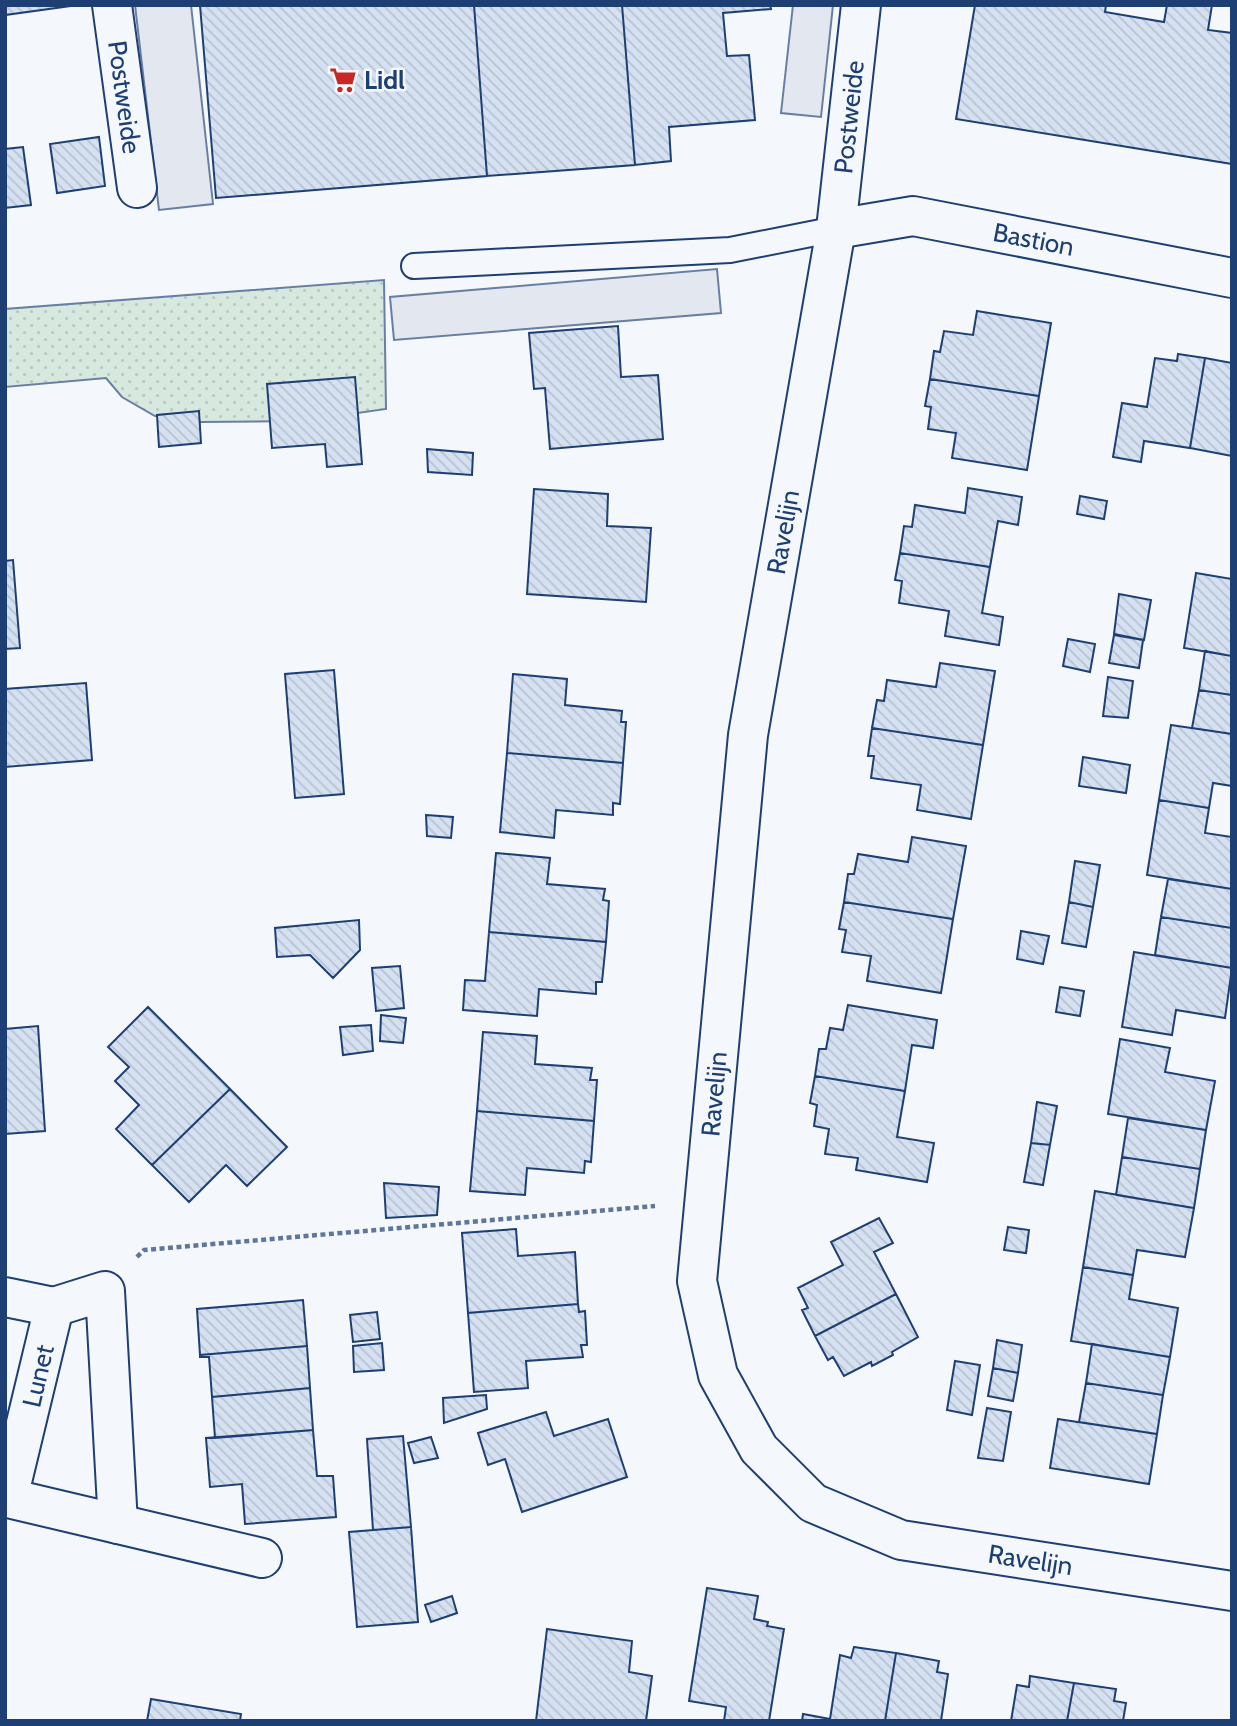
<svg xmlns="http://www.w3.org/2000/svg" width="1237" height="1726" font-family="Cabin,sans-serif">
<defs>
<pattern id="grass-dots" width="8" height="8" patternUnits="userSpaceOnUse" patternTransform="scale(1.75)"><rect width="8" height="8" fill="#d7e8df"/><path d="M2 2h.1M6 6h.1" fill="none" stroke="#b8c8c3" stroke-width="1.8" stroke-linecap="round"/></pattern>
<pattern id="building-back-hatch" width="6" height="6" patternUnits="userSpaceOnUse" patternTransform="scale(1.75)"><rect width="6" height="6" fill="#d5e0f0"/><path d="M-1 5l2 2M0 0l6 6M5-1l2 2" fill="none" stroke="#b6c1d1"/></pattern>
</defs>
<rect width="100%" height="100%" fill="#f4f7fb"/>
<!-- grass -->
<path fill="url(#grass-dots)" stroke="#687fa3" stroke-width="2" d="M 384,280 L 386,409 L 301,421 L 201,422 L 155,416 L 122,397 L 106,378 L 5,387 L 5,309 Z"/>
<!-- parking -->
<path fill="#e3e8f0" stroke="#687fa3" stroke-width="2" d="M 135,5 L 191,5 L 213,204 L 159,210 Z
M 793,5 L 833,5 L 821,117 L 781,113 Z
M 717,269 L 721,313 L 394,340 L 390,297 Z"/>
<!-- building -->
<path fill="url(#building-back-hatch)" stroke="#1d3f73" stroke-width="2" d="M 5,5 L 78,5 L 5,15 Z
M 200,5 L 474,5 L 487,176 L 216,198 Z
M 474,5 L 622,5 L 635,165 L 487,176 Z
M 622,5 L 770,5 L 771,9 L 723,13 L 727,56 L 749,55 L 755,120 L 669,127 L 671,161 L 635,165 Z
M 975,5 L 1106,5 L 1105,12 L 1164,22 L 1167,5 L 1212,5 L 1208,30 L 1232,33 L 1232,164 L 956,119 Z
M 99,137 L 105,186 L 57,193 L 50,144 Z
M 23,147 L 31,205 L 5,208 L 5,149 Z
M 977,311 L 1051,323 L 1039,396 L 930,379 L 934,351 L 940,352 L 944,331 L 973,335 Z
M 618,326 L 621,377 L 658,375 L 663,439 L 550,449 L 545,388 L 534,389 L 529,333 Z
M 1178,354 L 1205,358 L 1190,448 L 1144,441 L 1141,462 L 1113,457 L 1122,403 L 1147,407 L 1155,358 L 1177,361 Z
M 1205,358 L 1232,363 L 1232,456 L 1190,448 Z
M 355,377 L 362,464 L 327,467 L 325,444 L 272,448 L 267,384 Z
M 930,379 L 1039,396 L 1027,470 L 952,458 L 956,433 L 928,429 L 931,407 L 925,406 Z
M 199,411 L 201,443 L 159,447 L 157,415 Z
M 427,449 L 473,453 L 472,475 L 428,472 Z
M 968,488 L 1022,497 L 1018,525 L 998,521 L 990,567 L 900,553 L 904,526 L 912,527 L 915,505 L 965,513 Z
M 534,489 L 608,494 L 607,526 L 651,528 L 646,602 L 527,594 Z
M 1080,496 L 1107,501 L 1104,519 L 1077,514 Z
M 900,553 L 990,567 L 982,613 L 1003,617 L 999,645 L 945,636 L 949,611 L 899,603 L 902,581 L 895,580 Z
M 13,560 L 20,648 L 5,649 L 5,561 Z
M 1196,573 L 1232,579 L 1232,656 L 1184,648 Z
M 1119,594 L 1151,600 L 1144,640 L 1114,634 Z
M 1114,635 L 1143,640 L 1139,668 L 1109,663 Z
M 1068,639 L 1095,644 L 1090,672 L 1063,666 Z
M 1205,651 L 1232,656 L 1232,695 L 1199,690 Z
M 940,663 L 995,671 L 983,745 L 872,728 L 877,700 L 884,701 L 887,680 L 936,687 Z
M 334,670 L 344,794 L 295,798 L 285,674 Z
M 513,674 L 567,679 L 565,705 L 622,711 L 621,722 L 626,722 L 623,763 L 507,753 Z
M 1108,677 L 1133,681 L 1128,718 L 1103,716 Z
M 86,683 L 92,760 L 5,767 L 5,689 Z
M 1199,690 L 1232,695 L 1232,734 L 1192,728 Z
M 1171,725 L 1232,734 L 1232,786 L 1213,783 L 1209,808 L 1159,800 Z
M 872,728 L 983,745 L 971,819 L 917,810 L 921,785 L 871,778 L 874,756 L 868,756 Z
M 507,753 L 623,763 L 620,804 L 613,803 L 613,815 L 556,810 L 554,838 L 500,832 Z
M 1083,757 L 1130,765 L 1126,793 L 1079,786 Z
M 1159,800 L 1209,808 L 1205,833 L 1232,837 L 1232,889 L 1147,875 Z
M 426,815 L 453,817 L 451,838 L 427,836 Z
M 912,837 L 966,846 L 953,919 L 844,902 L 848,874 L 854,874 L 858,854 L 908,862 Z
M 496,853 L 550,858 L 547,884 L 605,889 L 603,900 L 609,901 L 606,942 L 489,932 Z
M 1075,861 L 1100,865 L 1093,907 L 1069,902 Z
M 1168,879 L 1232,889 L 1232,928 L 1161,917 Z
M 844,902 L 953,919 L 941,993 L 867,981 L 871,956 L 842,952 L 846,930 L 839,929 Z
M 1069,902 L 1093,907 L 1086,947 L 1062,943 Z
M 1161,917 L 1232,928 L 1232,968 L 1155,955 Z
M 359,920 L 360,950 L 333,978 L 310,955 L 277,957 L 275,928 Z
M 1021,931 L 1049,936 L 1043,964 L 1017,959 Z
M 489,932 L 606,942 L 602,982 L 596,982 L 596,994 L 539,989 L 537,1016 L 463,1010 L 465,980 L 485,981 Z
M 1134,952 L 1232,968 L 1225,1018 L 1176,1010 L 1172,1035 L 1122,1027 Z
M 400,966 L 404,1008 L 376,1011 L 372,968 Z
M 1060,987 L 1084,991 L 1080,1016 L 1056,1012 Z
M 848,1005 L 937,1020 L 933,1048 L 912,1045 L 905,1091 L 815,1076 L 819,1049 L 826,1049 L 830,1028 L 843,1030 Z
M 148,1007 L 230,1089 L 152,1165 L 116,1129 L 139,1105 L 115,1081 L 129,1067 L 108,1047 Z
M 381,1015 L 406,1018 L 403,1043 L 380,1041 Z
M 371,1025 L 373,1051 L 343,1055 L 340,1027 Z
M 38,1026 L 45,1131 L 5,1134 L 5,1029 Z
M 483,1032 L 537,1036 L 535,1064 L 592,1068 L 590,1080 L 597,1080 L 594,1121 L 477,1111 Z
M 1120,1039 L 1170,1048 L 1165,1072 L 1215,1081 L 1206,1130 L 1108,1114 Z
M 815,1076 L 905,1091 L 897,1137 L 934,1143 L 927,1182 L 856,1170 L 858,1158 L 825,1154 L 829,1129 L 814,1126 L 817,1105 L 810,1103 Z
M 230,1089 L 287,1147 L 247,1186 L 226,1165 L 189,1202 L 152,1165 Z
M 1037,1102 L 1057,1106 L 1050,1145 L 1031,1143 Z
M 477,1111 L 594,1121 L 591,1162 L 585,1161 L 584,1173 L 527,1168 L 525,1195 L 470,1191 Z
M 1128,1118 L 1206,1130 L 1200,1169 L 1122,1157 Z
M 1031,1143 L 1050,1145 L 1043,1185 L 1024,1182 Z
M 1122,1157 L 1200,1169 L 1194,1208 L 1116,1195 Z
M 384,1183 L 439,1187 L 437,1215 L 386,1218 Z
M 1095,1191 L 1194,1208 L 1185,1257 L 1137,1250 L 1133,1275 L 1083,1267 Z
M 879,1218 L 893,1243 L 874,1252 L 896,1294 L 815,1336 L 802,1310 L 808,1308 L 798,1288 L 843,1265 L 831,1242 Z
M 1008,1227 L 1029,1230 L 1026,1253 L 1004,1250 Z
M 516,1229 L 518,1256 L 575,1252 L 578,1304 L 468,1313 L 462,1233 Z
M 1083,1267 L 1133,1275 L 1129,1299 L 1178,1308 L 1170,1357 L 1071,1341 Z
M 896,1294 L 918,1337 L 892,1352 L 893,1355 L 872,1366 L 871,1362 L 844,1376 L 833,1357 L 828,1360 L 815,1336 Z
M 303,1300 L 307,1346 L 200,1355 L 197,1309 Z
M 578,1304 L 579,1312 L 585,1311 L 587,1345 L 581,1345 L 583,1357 L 526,1361 L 528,1388 L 474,1392 L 468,1313 Z
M 377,1312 L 380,1339 L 353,1342 L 350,1315 Z
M 997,1340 L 1022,1345 L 1018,1373 L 993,1368 Z
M 382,1343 L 384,1370 L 354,1372 L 353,1346 Z
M 1092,1344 L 1170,1357 L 1163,1395 L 1086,1383 Z
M 307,1346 L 310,1388 L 212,1397 L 209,1357 L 200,1357 L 200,1355 Z
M 955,1361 L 980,1365 L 972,1415 L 947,1410 Z
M 993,1368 L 1018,1373 L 1013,1401 L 988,1396 Z
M 1086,1383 L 1163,1395 L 1157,1434 L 1079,1422 Z
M 310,1388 L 313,1430 L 215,1438 L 212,1397 Z
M 486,1395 L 487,1409 L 444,1423 L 443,1398 Z
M 987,1408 L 1011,1412 L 1003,1461 L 978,1458 Z
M 546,1412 L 554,1436 L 608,1419 L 627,1477 L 522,1512 L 505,1459 L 488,1465 L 478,1433 Z
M 1058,1419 L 1157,1434 L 1149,1484 L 1050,1468 Z
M 313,1430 L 317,1476 L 333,1476 L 336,1517 L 245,1524 L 242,1484 L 210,1487 L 206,1438 Z
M 403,1436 L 411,1527 L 373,1530 L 367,1439 Z
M 431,1437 L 438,1458 L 414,1463 L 408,1443 Z
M 411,1527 L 418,1622 L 357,1627 L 349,1532 Z
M 707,1588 L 758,1596 L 754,1619 L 768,1622 L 767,1626 L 784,1629 L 769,1721 L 724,1721 L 726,1707 L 689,1701 Z
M 452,1596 L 457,1613 L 431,1622 L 425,1605 Z
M 547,1629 L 632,1641 L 629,1672 L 652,1676 L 646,1721 L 536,1721 Z
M 854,1647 L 896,1653 L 885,1721 L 802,1721 L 803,1714 L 830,1719 L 840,1655 L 851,1658 Z
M 896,1653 L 939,1661 L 937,1672 L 948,1674 L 941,1721 L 885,1721 Z
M 1030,1676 L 1074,1683 L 1067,1721 L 1011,1721 L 1017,1685 L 1029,1687 Z
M 1074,1683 L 1116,1689 L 1114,1701 L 1126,1703 L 1123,1721 L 1067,1721 Z
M 151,1699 L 241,1714 L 240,1721 L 147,1721 Z"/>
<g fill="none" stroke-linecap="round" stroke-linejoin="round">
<defs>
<path id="service" d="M 414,266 L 730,250 L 836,229"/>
<g id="minor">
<path id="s1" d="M 112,5 L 137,188"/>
<path id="s2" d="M 861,5 L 836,229 L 748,735 L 697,1281 L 718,1375 L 759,1449 L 813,1503 L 901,1540 L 1232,1591"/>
<path id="s3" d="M 836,229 L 913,216 L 1232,278"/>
<path d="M 5,1297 L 54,1307 L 8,1498 L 262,1558"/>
<path d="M 54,1307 L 105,1291 L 118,1524"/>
</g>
</defs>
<!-- service casing -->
<use href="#service" stroke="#1d3f73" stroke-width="28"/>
<!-- minor casing -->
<use href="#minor" stroke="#1d3f73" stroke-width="42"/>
<!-- path -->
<path stroke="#5e769c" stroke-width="4.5" stroke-dasharray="5 3.5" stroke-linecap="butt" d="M 137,1257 L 144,1250 L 655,1206"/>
<!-- service -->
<use href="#service" stroke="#f4f7fb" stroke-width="24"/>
<!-- minor -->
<use href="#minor" stroke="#f4f7fb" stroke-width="38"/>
</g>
<!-- icons -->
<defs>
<symbol id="supermarket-bare" viewBox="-9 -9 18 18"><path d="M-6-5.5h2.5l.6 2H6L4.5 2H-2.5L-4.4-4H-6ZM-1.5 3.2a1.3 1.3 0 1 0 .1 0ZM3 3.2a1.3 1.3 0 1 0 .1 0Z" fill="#c62828" stroke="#f4f7fb" stroke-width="2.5" paint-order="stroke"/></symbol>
</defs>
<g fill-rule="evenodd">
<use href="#supermarket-bare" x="324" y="61" width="38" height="38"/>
</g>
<g text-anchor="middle" stroke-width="5" stroke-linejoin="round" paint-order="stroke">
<!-- poi labels -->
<g font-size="26" font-weight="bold" fill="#1d3f73" stroke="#f4f7fb" text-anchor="start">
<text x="364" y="89">Lidl</text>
</g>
<!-- street labels -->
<g font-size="26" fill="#1d3f73" stroke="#f4f7fb">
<text dy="9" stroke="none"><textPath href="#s1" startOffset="93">Postweide</textPath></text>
<text transform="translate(849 117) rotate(-84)" y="9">Postweide</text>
<text dy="9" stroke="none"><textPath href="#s3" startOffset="201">Bastion</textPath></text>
<text transform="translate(783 532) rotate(-80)" y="9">Ravelijn</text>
<text transform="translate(714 1094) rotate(-85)" y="9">Ravelijn</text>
<text transform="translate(38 1376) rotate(-77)" y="9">Lunet</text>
<text dy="9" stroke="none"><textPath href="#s2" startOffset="1771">Ravelijn</textPath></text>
</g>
</g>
<!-- border -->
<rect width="1237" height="1726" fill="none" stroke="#1d3f73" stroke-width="14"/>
</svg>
